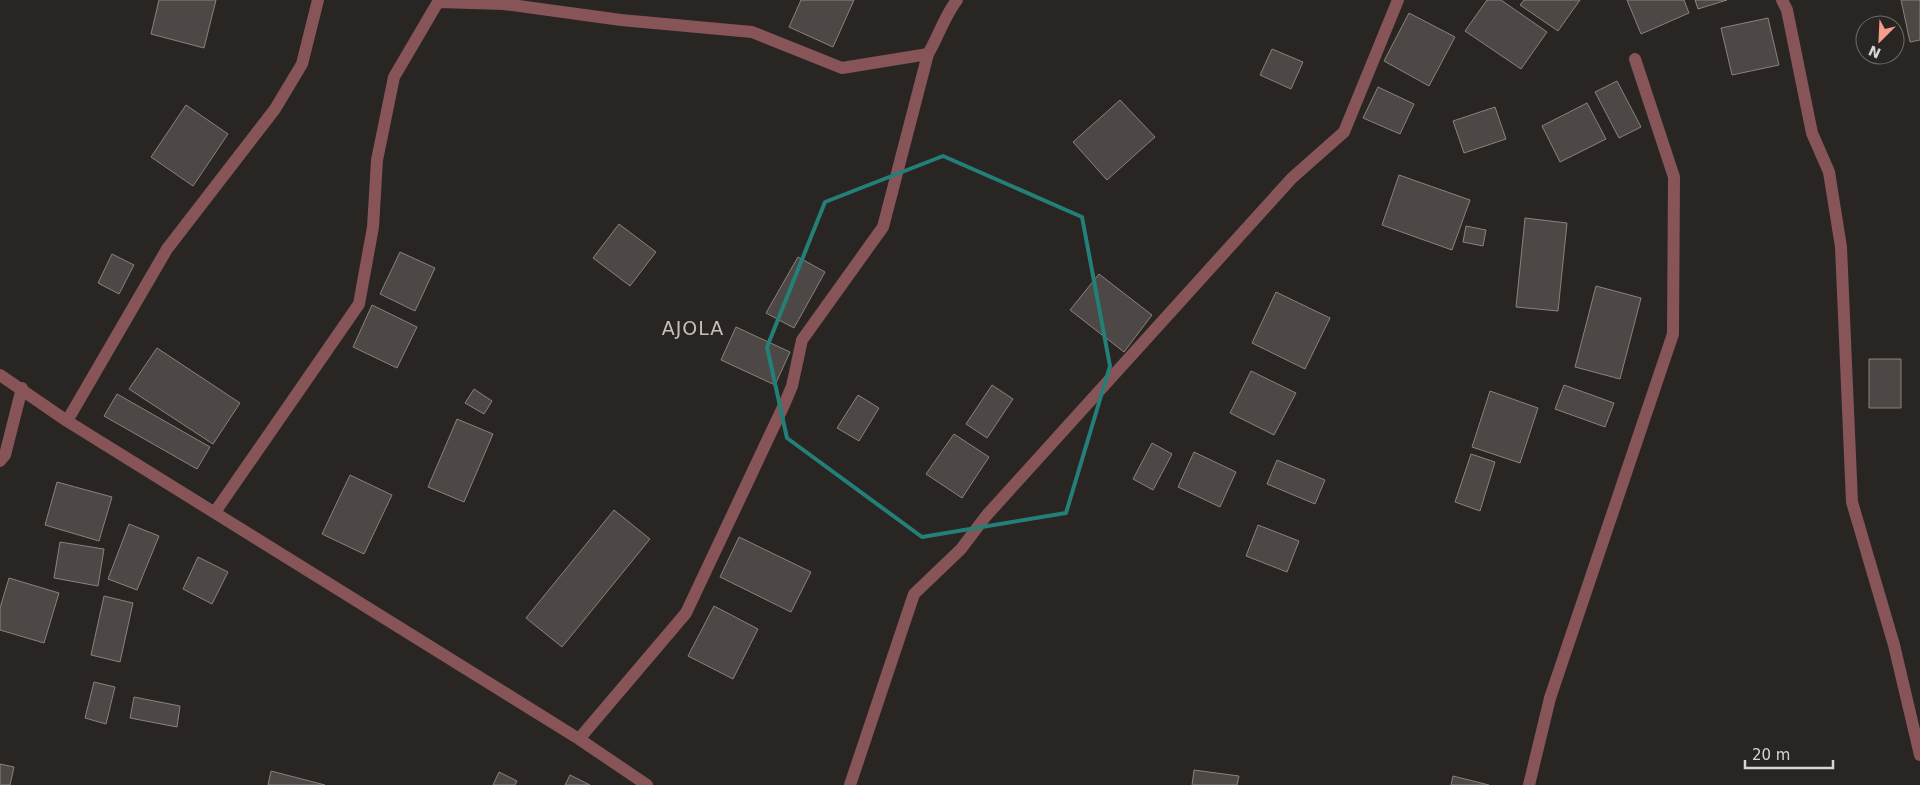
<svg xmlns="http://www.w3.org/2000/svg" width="1920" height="785" font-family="'DejaVu Sans',sans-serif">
<rect width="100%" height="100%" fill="#292522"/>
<!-- building -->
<path fill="#4d4845" stroke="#88837f" d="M 159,0 L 216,0 L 204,48 L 151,34 Z
M 801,0 L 854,0 L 833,47 L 789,27 Z
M 1487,0 L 1501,0 L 1547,32 L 1521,69 L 1465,31 Z
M 1524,0 L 1580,0 L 1558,31 L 1520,5 Z
M 1627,0 L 1684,0 L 1689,13 L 1641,34 Z
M 1695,0 L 1727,0 L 1698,9 Z
M 1901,0 L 1920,0 L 1920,40 L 1910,42 Z
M 1409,13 L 1455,37 L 1429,86 L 1384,61 Z
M 1768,18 L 1779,65 L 1732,75 L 1721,28 Z
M 1272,49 L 1303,62 L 1291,89 L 1260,75 Z
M 1617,81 L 1641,127 L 1619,138 L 1595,92 Z
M 1378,87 L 1414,104 L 1400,134 L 1363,118 Z
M 1120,100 L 1155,137 L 1107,180 L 1073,142 Z
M 1587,103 L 1606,139 L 1560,162 L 1542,126 Z
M 186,105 L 228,134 L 193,186 L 151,157 Z
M 1495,107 L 1506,139 L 1464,153 L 1453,121 Z
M 1399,175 L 1470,200 L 1452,250 L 1382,225 Z
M 1525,218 L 1567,223 L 1558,311 L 1516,307 Z
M 619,224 L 656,252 L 630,286 L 593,258 Z
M 1466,226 L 1486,230 L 1483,246 L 1463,242 Z
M 400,252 L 435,268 L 415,311 L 380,294 Z
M 112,254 L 134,265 L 119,294 L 98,283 Z
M 798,257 L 825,272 L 794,328 L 766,313 Z
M 1099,274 L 1152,315 L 1124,352 L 1070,310 Z
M 1596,286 L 1641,298 L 1620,379 L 1575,367 Z
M 1276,292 L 1330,318 L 1305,369 L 1252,343 Z
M 372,305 L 417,327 L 397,368 L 353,347 Z
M 736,327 L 790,352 L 775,385 L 721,360 Z
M 157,348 L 240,403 L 213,444 L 129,389 Z
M 1869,359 L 1901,359 L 1901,408 L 1869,408 Z
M 1251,371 L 1296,393 L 1274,435 L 1230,413 Z
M 992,385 L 1013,399 L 987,438 L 966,424 Z
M 1564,385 L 1614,403 L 1605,427 L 1555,409 Z
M 474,389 L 492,401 L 484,414 L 465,403 Z
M 1490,391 L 1538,408 L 1520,463 L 1472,447 Z
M 117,394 L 210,447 L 197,469 L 104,416 Z
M 858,395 L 879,408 L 859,441 L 837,428 Z
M 457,419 L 493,434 L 464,502 L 428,487 Z
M 954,434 L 989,457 L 962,498 L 926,474 Z
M 1152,443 L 1172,454 L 1153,490 L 1133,479 Z
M 1194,452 L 1236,472 L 1220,507 L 1178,487 Z
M 1471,454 L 1495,462 L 1480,511 L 1455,502 Z
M 1277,460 L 1325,480 L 1315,504 L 1267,484 Z
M 350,475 L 392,495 L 364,554 L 322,534 Z
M 57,482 L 112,497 L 99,541 L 45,525 Z
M 614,510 L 650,539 L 562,647 L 526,618 Z
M 129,524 L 159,536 L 137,590 L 108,579 Z
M 1258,525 L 1299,541 L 1287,572 L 1246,556 Z
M 739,537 L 811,572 L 791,612 L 720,577 Z
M 60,542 L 104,549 L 98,586 L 54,578 Z
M 198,557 L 228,572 L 212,604 L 183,589 Z
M 9,578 L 59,593 L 44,643 L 0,630 L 0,608 Z
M 104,596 L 133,603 L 120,662 L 91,655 Z
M 714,606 L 758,629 L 733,679 L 688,656 Z
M 94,682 L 115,687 L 106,724 L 85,718 Z
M 134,697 L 180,706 L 177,727 L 130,718 Z
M 0,764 L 14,767 L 10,785 L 0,785 Z
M 1194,770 L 1239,776 L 1237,785 L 1192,785 Z
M 271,771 L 325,785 L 268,785 Z
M 499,772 L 517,781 L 515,785 L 493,785 Z
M 570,775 L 590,785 L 565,785 Z
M 1453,776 L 1489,785 L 1451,785 Z"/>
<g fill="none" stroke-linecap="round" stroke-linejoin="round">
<!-- minor -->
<path stroke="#875458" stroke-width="12" d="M 1782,0 L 1787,10 L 1812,133 L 1829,172 L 1841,247 L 1852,502 L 1894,645 L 1920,755
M 0,375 L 67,421 L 579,739 L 647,785
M 67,421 L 167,249 L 275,109 L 302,64 L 318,0
M 0,461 L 5,455 L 22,388
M 215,512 L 359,304 L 373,227 L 377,160 L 394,77 L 438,2 L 504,4 L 621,20 L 752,32 L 842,68 L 928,54
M 579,739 L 686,613 L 784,405 L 792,386 L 802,340 L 883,227 L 928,54 C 938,37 945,15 957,0
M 850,785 L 914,594 L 961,549 L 986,516 L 1292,178 L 1344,132 L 1398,0
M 1529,785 L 1550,698 L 1673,334 L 1674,177 L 1635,59"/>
</g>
<!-- marked area -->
<path fill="none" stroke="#237f78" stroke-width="4" stroke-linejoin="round" d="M 943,156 L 1082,217 L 1110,366 L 1066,513 L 922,537 L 787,438 L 767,347 L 825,202 Z"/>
<g text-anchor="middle" stroke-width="4" stroke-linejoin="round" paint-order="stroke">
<!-- quarter labels -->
<g font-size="19" letter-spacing="1" fill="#c6c0bd" stroke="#292522">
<text x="693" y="335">AJOLA</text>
</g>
</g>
<!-- north arrow -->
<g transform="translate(1880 40) rotate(204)"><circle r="24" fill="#292522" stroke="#6f6b68"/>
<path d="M0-4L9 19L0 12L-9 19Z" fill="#f59d8d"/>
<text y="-8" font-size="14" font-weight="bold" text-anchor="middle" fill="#d7d4d2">N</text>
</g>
<!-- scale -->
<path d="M1745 760v8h88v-8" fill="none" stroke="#d7d4d2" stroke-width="2.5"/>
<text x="1752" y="760" font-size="15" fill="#d7d4d2" stroke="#292522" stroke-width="4" paint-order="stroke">20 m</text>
</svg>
